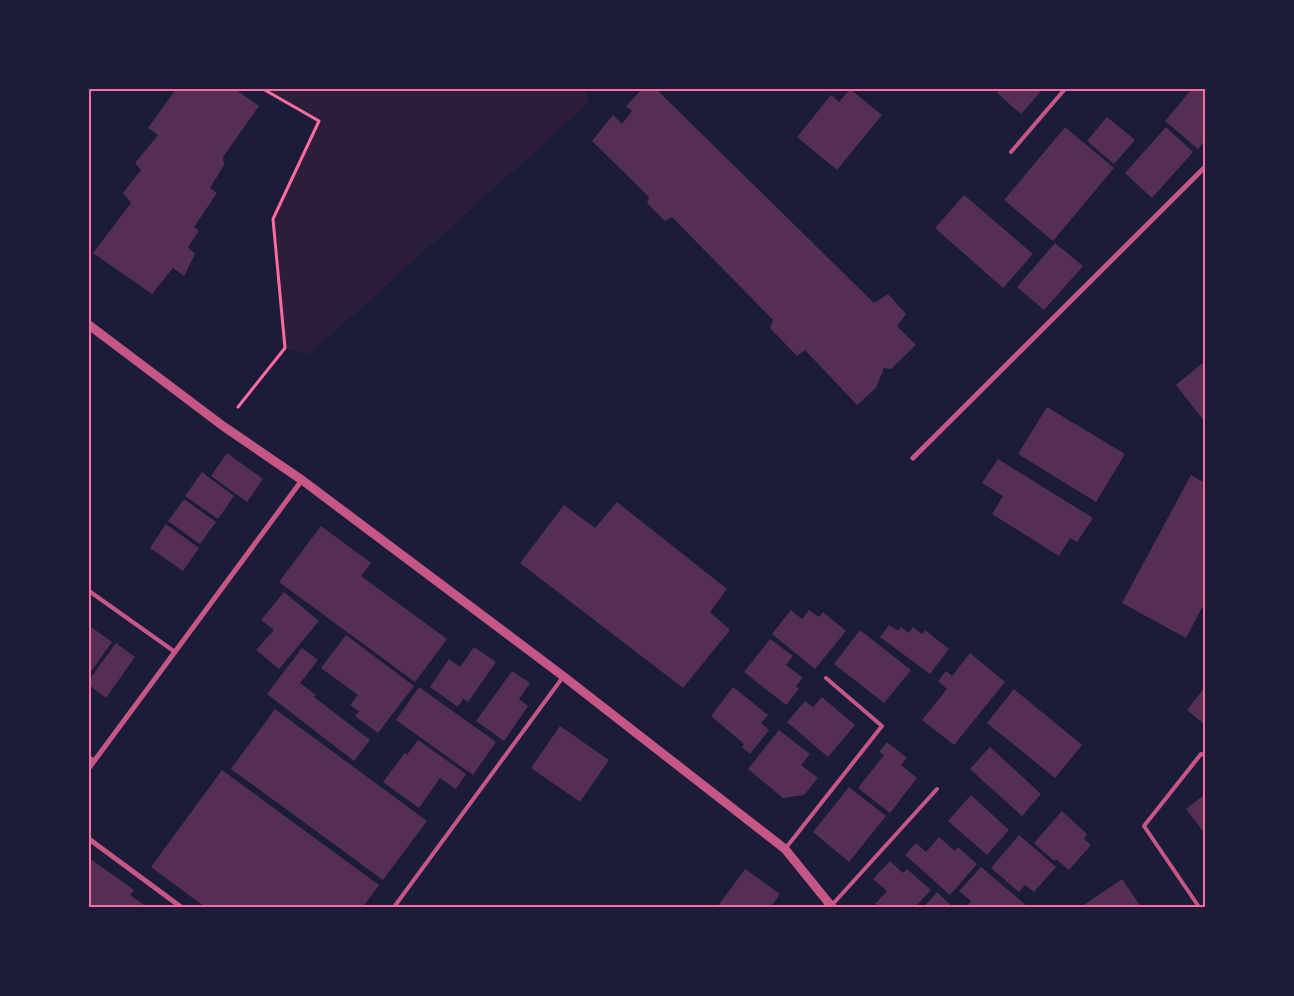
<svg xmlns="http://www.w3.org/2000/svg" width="1294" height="996" font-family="Spectral,serif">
<rect width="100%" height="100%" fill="#1b1b3a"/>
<!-- green -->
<path fill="#2a1e3b" d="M 263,89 L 585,89 L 590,102 L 310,354 L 285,348 L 273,219 L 319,121 Z"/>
<!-- building -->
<path fill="#542f53" d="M 176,89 L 235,89 L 259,106 L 223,157 L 224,165 L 210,188 L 217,193 L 194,227 L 199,231 L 188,247 L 195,254 L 184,276 L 173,268 L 152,294 L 93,253 L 131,203 L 123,193 L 141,170 L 135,163 L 158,135 L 148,128 Z
M 642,89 L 656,89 L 874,303 L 888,294 L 906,314 L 897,326 L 916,345 L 891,369 L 884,368 L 876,388 L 857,405 L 805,350 L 797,356 L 770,328 L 773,320 L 672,217 L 665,221 L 647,203 L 649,197 L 592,141 L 613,115 L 622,124 L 632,111 L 626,106 Z
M 850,89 L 882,115 L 837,170 L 797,137 L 831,95 L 839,102 Z
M 1000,89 L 1043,89 L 1021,114 L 997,93 Z
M 1192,89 L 1205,89 L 1205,140 L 1198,149 L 1165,121 Z
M 1107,117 L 1135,140 L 1114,164 L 1087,141 Z
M 1065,127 L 1114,168 L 1053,241 L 1004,200 Z
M 1166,127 L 1193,152 L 1152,198 L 1125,173 Z
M 964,195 L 1033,254 L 1003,288 L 935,228 Z
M 1055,243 L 1083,266 L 1044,310 L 1017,287 Z
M 1205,361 L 1205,422 L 1176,385 Z
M 1047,407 L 1125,454 L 1096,502 L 1018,454 Z
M 227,453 L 263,479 L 247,502 L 211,476 Z
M 998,459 L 1093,518 L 1077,542 L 1070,538 L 1059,556 L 992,514 L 1003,496 L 982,483 Z
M 202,472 L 234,496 L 218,519 L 185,496 Z
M 1191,475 L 1205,483 L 1205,602 L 1186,638 L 1122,603 Z
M 184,499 L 216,522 L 200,544 L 168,521 Z
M 617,502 L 727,589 L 710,612 L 730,630 L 683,688 L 520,563 L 564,505 L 595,528 Z
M 166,524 L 199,548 L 183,571 L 150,548 Z
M 321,526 L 371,563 L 361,576 L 447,639 L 415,682 L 279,582 Z
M 284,592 L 319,621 L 279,669 L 256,650 L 274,630 L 261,620 Z
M 791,610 L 802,619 L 809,610 L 819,617 L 823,612 L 846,631 L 815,669 L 772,634 Z
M 889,625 L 898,631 L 901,627 L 909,633 L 913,627 L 922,634 L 925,630 L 949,649 L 930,674 L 880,637 Z
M 91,627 L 112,642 L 89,674 L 89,629 Z
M 860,630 L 911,670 L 884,703 L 834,664 Z
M 346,635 L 414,686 L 378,733 L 355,716 L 359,711 L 350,705 L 358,695 L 321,668 Z
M 770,639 L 793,656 L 786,665 L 803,678 L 796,686 L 799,689 L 786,705 L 744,672 Z
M 116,643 L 135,657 L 106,698 L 89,685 L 89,680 Z
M 474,647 L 496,662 L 468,702 L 463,699 L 458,707 L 430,687 L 449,659 L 460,667 Z
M 302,648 L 318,660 L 300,683 L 316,695 L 314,697 L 370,740 L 354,761 L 267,694 Z
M 970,653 L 1005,682 L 954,745 L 922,720 L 947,689 L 938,681 L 946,671 L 952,676 Z
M 512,671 L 530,683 L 519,699 L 528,706 L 504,741 L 476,721 Z
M 419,687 L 496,742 L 473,775 L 396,720 Z
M 733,687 L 768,715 L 761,723 L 769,730 L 750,754 L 742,747 L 744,744 L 711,716 Z
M 1205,687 L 1205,725 L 1187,710 Z
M 1014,689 L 1082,745 L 1055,778 L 987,723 Z
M 822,697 L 855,725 L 828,757 L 787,722 L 805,701 L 813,707 Z
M 275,709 L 427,821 L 383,880 L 231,769 Z
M 560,726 L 609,760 L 580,802 L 531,768 Z
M 779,730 L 810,754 L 801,765 L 818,778 L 804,795 L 783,798 L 748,769 Z
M 418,740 L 466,774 L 456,789 L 440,778 L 419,808 L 383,782 L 405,753 L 407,755 Z
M 887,742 L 907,758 L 901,765 L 917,778 L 890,813 L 858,788 L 884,755 L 879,752 Z
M 990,747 L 1041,794 L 1022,816 L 970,769 Z
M 222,770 L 379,885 L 363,907 L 205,907 L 151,867 Z
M 849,787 L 886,816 L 849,862 L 813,832 Z
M 1205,794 L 1205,834 L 1186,809 Z
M 971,795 L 1009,830 L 987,855 L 948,821 Z
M 1062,811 L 1087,834 L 1084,839 L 1091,845 L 1069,870 L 1056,859 L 1054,861 L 1034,843 Z
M 1019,835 L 1056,867 L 1034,892 L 1025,885 L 1019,892 L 991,868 Z
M 939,837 L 955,851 L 958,847 L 977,864 L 950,895 L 905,855 L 916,843 L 926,852 Z
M 89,858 L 134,890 L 130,895 L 147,907 L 89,906 Z
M 890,861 L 903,873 L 907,869 L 931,890 L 915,907 L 879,907 L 875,904 L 887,891 L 873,879 Z
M 981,867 L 1028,907 L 966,907 L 971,901 L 959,891 Z
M 745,869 L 780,894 L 771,907 L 717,907 Z
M 1122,879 L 1141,907 L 1081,907 Z
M 937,892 L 953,907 L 924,907 Z"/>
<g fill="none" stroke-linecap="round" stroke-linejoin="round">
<!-- path -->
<path stroke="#ff6b9d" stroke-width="3" d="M 238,407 L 285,348 L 273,219 L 319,121 L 263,89"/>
<!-- service -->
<path stroke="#c65784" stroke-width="4" d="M 1011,152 L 1065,89
M 89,591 L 175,652
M 89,757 L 94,761
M 785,849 L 882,726 L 826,678
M 831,906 L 937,789
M 394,907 L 563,677
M 1199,907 L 1144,826 L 1201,754 L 1205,755"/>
<!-- minor -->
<path stroke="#c65784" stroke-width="5" d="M 913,458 L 1205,167
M 89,768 L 302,480
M 89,839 L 181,907"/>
<!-- tertiary -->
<path stroke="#c65784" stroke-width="9" d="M 89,325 L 223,426 L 302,480 L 563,676 L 785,849 L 832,907"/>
</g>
<!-- border -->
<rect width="1294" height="996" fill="none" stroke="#1b1b3a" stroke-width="180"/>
<rect x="90" y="90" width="1114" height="816" fill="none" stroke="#ff6b9d" stroke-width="2"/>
</svg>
